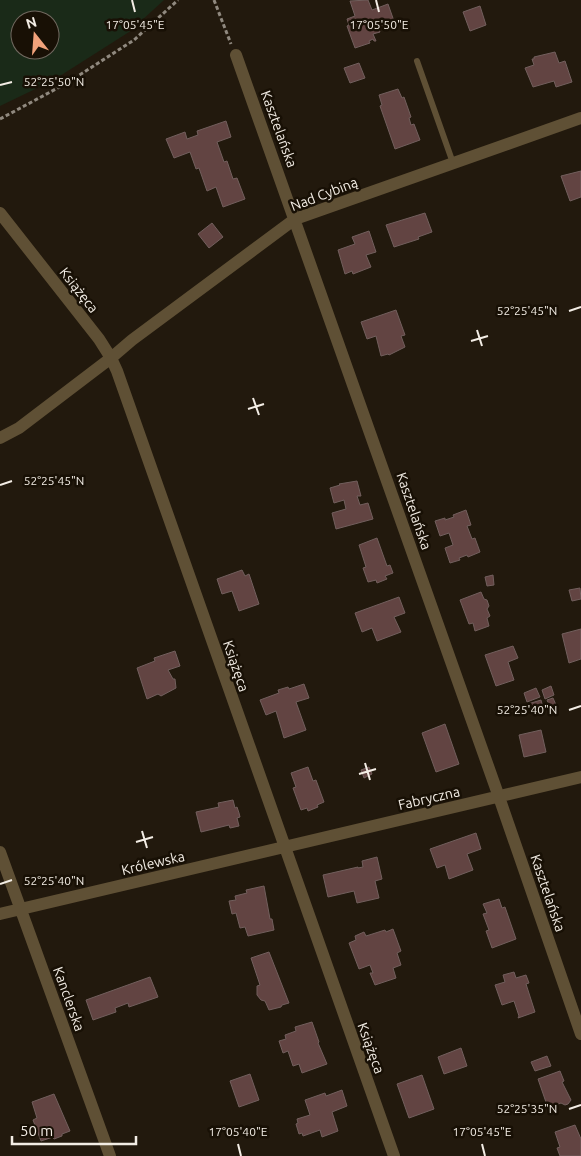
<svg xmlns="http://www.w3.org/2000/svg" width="581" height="1156" font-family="Ubuntu,sans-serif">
<rect width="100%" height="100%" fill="#22190d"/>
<!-- green -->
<path fill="#1a2a18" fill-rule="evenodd" d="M 0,0 L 164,0 L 129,32 L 52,81 L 0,106 ZM 20,20 L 50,20 L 50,50 L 20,50 Z"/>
<!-- building -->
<path fill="#624442" stroke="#725f5d" d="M 368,0 L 372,10 L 388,4 L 395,24 L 393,25 L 392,23 L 378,27 L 380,32 L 373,34 L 376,41 L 374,41 L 373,39 L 369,41 L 370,43 L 355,48 L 347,26 L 349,25 L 347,19 L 355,16 L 350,1 Z
M 480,6 L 486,25 L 470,31 L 463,12 Z
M 555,52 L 559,63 L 565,61 L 572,82 L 556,87 L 554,81 L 533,87 L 525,68 L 534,65 L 532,59 L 534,59 L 534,57 Z
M 359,63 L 365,78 L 350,83 L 344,68 Z
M 398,89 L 402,98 L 404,97 L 411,117 L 409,118 L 411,125 L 414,124 L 420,140 L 395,149 L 380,106 L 382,105 L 379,95 Z
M 226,121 L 231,137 L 217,142 L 224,162 L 227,161 L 233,179 L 237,178 L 245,199 L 223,207 L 216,187 L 207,191 L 199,168 L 196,169 L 190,152 L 174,158 L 166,139 L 185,132 L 187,139 L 198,135 L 197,131 Z
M 581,171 L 581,197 L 570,201 L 561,176 Z
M 425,213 L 432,232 L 418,237 L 419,239 L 394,247 L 386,225 Z
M 212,223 L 223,237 L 209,248 L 198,234 Z
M 369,231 L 376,252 L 366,255 L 371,267 L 353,274 L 352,271 L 345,274 L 338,250 L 355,244 L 352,237 Z
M 396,310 L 405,335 L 401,336 L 405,347 L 389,355 L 388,354 L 381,356 L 376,336 L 367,339 L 361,322 Z
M 357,481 L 361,496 L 357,496 L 360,505 L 368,503 L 373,519 L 336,529 L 332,513 L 346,509 L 344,500 L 334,503 L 330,488 L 340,485 L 339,484 Z
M 466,510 L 471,525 L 467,526 L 472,539 L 475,538 L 480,552 L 468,557 L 467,555 L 459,558 L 460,560 L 450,563 L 445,548 L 453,545 L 449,533 L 440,536 L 435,521 L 445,518 L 445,520 L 454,517 L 453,515 Z
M 377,538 L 387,566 L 390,565 L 393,573 L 385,576 L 387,579 L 377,583 L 376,580 L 368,582 L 363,568 L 366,567 L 359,545 Z
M 242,570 L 245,576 L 249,574 L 259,604 L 239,611 L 232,591 L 222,594 L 217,579 Z
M 493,575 L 494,585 L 487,586 L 485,577 Z
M 580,588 L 581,599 L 572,601 L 569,590 Z
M 481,592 L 484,599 L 487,600 L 489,606 L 487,609 L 490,616 L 487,618 L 489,626 L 475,631 L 473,623 L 469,624 L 460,600 Z
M 399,597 L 405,613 L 394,617 L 401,632 L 377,641 L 372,628 L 362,632 L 355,613 Z
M 581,629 L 581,659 L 569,663 L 562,634 Z
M 513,646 L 518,658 L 508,662 L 514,680 L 496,686 L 485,655 Z
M 175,651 L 180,666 L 168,670 L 173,679 L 175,679 L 176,688 L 161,696 L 158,694 L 147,699 L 137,668 L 155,661 L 154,658 Z
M 304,684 L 309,698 L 296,702 L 306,730 L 284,738 L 276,711 L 266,715 L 260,700 L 279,693 L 278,690 L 288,687 L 289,689 Z
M 551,686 L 554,695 L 545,699 L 542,690 Z
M 536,688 L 540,697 L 527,702 L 524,693 Z
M 553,698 L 556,705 L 550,707 L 547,700 Z
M 541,700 L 543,708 L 530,712 L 528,704 Z
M 445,724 L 459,764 L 436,772 L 422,733 Z
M 541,730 L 546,752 L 524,757 L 519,735 Z
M 308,767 L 313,781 L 316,780 L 324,802 L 317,805 L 318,807 L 308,811 L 307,808 L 301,810 L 293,788 L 296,787 L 291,773 Z
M 369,767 L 372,774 L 364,778 L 361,770 Z
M 233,800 L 235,808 L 237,807 L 239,813 L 240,817 L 237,818 L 239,826 L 230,828 L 229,825 L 201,832 L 196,812 L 219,807 L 218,803 Z
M 476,833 L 481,849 L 467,854 L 473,870 L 449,879 L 445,865 L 437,868 L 430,849 Z
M 377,857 L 382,879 L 375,881 L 379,898 L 357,903 L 354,891 L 328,897 L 323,875 L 358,867 L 358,868 L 363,867 L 362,861 Z
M 264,886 L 270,919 L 272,919 L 274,930 L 248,936 L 245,927 L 240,928 L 236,913 L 232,914 L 229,901 L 236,900 L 235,896 L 247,893 L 246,890 Z
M 499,899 L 502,908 L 505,907 L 516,939 L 492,948 L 486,931 L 489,930 L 483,914 L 487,913 L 483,904 Z
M 393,929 L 401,951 L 397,953 L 401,965 L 393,968 L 396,978 L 375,985 L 370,973 L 373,973 L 370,965 L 359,969 L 349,943 L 356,940 L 355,936 L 364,932 L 366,936 L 385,930 L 386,932 Z
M 269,952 L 289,1003 L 282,1005 L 281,1007 L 269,1010 L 265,1001 L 261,1000 L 257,995 L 257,986 L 260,985 L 251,958 Z
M 514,972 L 516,978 L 526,975 L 529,983 L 526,984 L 535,1012 L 518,1018 L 519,1016 L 514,1001 L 502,1005 L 495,985 L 505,982 L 503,975 Z
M 150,977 L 158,997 L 129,1007 L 128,1003 L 115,1008 L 116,1012 L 93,1020 L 86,1000 Z
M 312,1022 L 319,1042 L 318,1043 L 327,1064 L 302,1073 L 299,1064 L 293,1066 L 288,1051 L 283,1053 L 279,1041 L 286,1039 L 285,1035 L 296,1031 L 295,1027 Z
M 461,1048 L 467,1066 L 444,1074 L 438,1057 Z
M 547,1056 L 551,1066 L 535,1071 L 531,1062 Z
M 560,1071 L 564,1081 L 562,1082 L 571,1100 L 568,1104 L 565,1105 L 561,1103 L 548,1108 L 538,1079 Z
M 250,1074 L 259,1100 L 239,1107 L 230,1081 Z
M 422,1075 L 434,1109 L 409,1118 L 397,1084 Z
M 342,1090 L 347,1106 L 332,1112 L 338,1131 L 322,1137 L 320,1130 L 303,1136 L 302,1133 L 299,1134 L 296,1124 L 298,1123 L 297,1119 L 310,1115 L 305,1100 L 325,1093 L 326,1096 Z
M 54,1094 L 70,1131 L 62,1134 L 62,1136 L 54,1139 L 53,1137 L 41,1141 L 33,1120 L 37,1118 L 32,1102 Z
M 575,1125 L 581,1139 L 581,1156 L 560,1156 L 557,1148 L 560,1147 L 555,1132 Z"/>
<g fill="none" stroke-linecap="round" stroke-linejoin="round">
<!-- path -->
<path stroke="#90897f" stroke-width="3" stroke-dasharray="4 2.5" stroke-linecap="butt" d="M 214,0 L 231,44
M 0,119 L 67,83 L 134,40 L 178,0"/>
<!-- service -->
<path stroke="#5f5035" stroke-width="6" d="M 417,61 L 453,163"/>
<!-- minor -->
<path stroke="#5f5035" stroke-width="12" d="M 236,55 L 499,797 L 581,1034
M 0,213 L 99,339 L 111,358 L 117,371 L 394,1156
M 0,438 L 19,428 L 111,358 L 132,340 L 295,219 L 581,118
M 0,852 L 110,1156
M 0,914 L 581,777"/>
</g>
<!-- ticks -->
<path fill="none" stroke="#f3ede5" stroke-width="2" d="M 132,0 L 135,12M 376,0 L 379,12M 0,85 L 12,82M 569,311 L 581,307M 477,330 L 482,346M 471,341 L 488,336M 253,398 L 259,415M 248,409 L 264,404M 0,485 L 12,481M 569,710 L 581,706M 365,763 L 370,780M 359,774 L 376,769M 142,831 L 147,848M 136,842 L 153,837M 0,884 L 12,880M 569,1109 L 581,1105M 238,1144 L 241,1156M 482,1144 L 485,1156"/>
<g text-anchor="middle" stroke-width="5" stroke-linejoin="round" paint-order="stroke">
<!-- street labels -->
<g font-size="14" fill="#f3ede5" stroke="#181005">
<text transform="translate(279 129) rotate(70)" y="5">Kasztelańska</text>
<text transform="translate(324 194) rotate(-21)" y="5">Nad Cybiną</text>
<text transform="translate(79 290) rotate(52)" y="5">Książęca</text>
<text transform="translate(414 511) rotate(71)" y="5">Kasztelańska</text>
<text transform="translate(236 666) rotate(71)" y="5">Książęca</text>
<text transform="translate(429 798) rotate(-13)" y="5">Fabryczna</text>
<text transform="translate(153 863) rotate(-13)" y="5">Królewska</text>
<text transform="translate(548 893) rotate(71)" y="5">Kasztelańska</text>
<text transform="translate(69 999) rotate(70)" y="5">Kanclerska</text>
<text transform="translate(371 1048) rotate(70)" y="5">Książęca</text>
</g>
</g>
<g font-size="12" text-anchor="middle" fill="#f3ede5" stroke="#181005" stroke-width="5" stroke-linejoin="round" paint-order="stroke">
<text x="135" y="29">17°05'45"E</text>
<text x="379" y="29">17°05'50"E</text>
<text x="54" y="86">52°25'50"N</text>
<text x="527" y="315">52°25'45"N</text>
<text x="54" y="485">52°25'45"N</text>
<text x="527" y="714">52°25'40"N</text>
<text x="54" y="885">52°25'40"N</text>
<text x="527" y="1113">52°25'35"N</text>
<text x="238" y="1136">17°05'40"E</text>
<text x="482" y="1136">17°05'45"E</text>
</g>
<!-- north arrow -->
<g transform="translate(35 35) rotate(343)"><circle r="24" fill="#181005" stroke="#70685f"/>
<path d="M0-4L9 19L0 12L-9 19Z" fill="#f1a27b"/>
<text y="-8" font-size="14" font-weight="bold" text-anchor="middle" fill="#f3ede5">N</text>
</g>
<!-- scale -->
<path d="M12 1136v8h124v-8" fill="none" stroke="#f3ede5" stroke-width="2.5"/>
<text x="20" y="1136" font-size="15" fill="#f3ede5" stroke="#181005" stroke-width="4" paint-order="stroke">50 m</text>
</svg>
